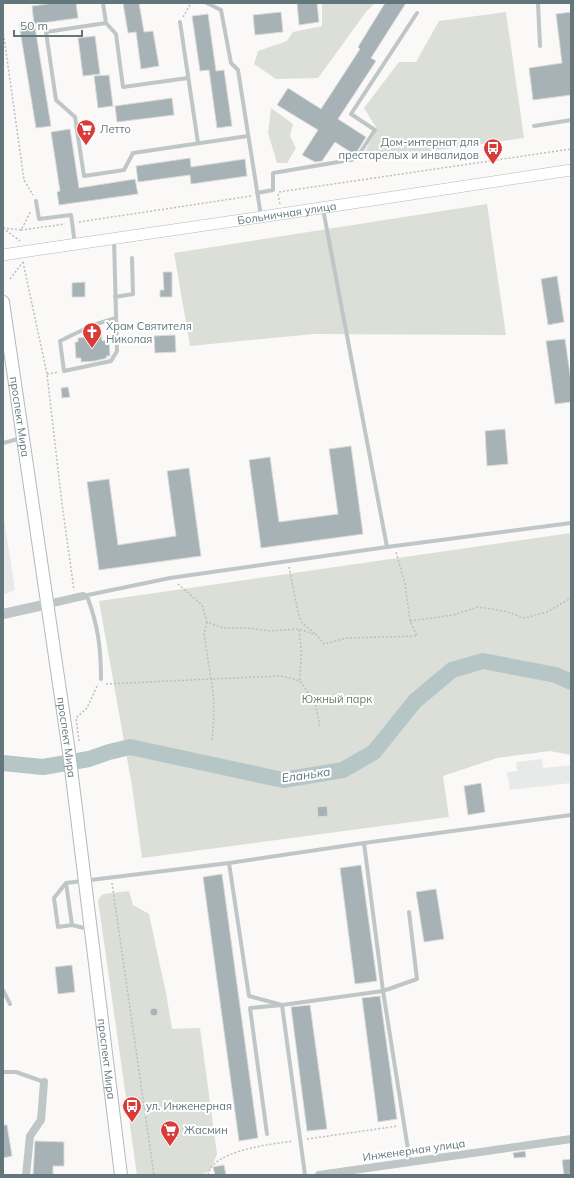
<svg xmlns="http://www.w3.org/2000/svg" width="574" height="1178" font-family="Mulish,sans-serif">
<rect width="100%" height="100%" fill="#faf9f8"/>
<!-- built -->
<path fill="#e8e9e9" d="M 3,512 L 15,590 L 3,595 Z
M 542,759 L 543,768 L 571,765 L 571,783 L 510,790 L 507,772 L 517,771 L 516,762 Z"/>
<!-- green -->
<path fill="#dbdfd7" d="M 322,3 L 375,3 L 366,12 L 318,78 L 276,79 L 254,64 L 258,51 L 287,41 L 293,32 L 322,26 Z
M 506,12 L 524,138 L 360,161 L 377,129 L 364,108 L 399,62 L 416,62 L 439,21 Z
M 271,108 L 293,124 L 290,136 L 296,148 L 287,163 L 277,163 L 268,133 Z
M 487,204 L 506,335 L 314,334 L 190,346 L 174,253 Z
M 571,533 L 571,755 L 550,751 L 497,758 L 443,776 L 449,817 L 142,858 L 132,786 L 99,601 Z
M 129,891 L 133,905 L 149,914 L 166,993 L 172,1029 L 200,1028 L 217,1154 L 210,1171 L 200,1175 L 137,1175 L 98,900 L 103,894 Z"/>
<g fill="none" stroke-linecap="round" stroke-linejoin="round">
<!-- river -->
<path stroke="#b6c6c7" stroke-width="16" d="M 3,763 L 43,767 L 89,759 L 109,752 L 130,747 L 283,780 L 343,770 L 374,752 L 415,701 L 452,670 L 483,661 L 556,675 L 571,682"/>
</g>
<!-- building -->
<path fill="#a6b2b5" stroke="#dcdbda" d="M 54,3 L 76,3 L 78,18 L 34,24 L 32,6 Z
M 123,3 L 139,3 L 144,32 L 153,31 L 159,66 L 141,69 L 136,32 L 128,33 Z
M 297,3 L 317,3 L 319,22 L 299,25 Z
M 385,3 L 406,3 L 371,58 L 376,61 L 338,119 L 366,137 L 355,155 L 335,142 L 322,161 L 315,162 L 302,155 L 318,130 L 277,105 L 288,88 L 321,109 L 360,49 L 358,47 Z
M 281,12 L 283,32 L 255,35 L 253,15 Z
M 571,12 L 571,95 L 533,100 L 529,68 L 562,63 L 556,14 Z
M 208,14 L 216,71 L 224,70 L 232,126 L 217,128 L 209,70 L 200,71 L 192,16 Z
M 34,21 L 51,126 L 36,128 L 19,24 Z
M 95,36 L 100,74 L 83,76 L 78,38 Z
M 109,75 L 113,106 L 98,108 L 94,76 Z
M 172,98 L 174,115 L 117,122 L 115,106 Z
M 70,129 L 79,188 L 135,179 L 138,194 L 59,205 L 57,192 L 60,191 L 51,132 Z
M 190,158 L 191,167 L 245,159 L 247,176 L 191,184 L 190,175 L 138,182 L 136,166 Z
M 163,272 L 172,272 L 172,297 L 160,297 L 160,290 L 164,290 Z
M 557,276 L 564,322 L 548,325 L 541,279 Z
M 85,282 L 85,297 L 72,297 L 72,283 Z
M 101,331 L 102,341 L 109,340 L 110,356 L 106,356 L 107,358 L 95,361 L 81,362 L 81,358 L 76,358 L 75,342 L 78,342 L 78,338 L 90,337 L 90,332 Z
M 175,335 L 176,352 L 155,353 L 154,336 Z
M 565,339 L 571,381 L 571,402 L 555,404 L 546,341 Z
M 68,387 L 70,397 L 62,398 L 61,388 Z
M 505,429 L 508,464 L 487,466 L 485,431 Z
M 351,446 L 363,534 L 261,548 L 249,460 L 270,457 L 279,522 L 338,514 L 329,449 Z
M 189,468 L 201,556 L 99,570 L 87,482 L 109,479 L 118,545 L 176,536 L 167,471 Z
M 481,783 L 485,812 L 468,815 L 464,786 Z
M 327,806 L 328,816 L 318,817 L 317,807 Z
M 361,865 L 377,981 L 355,984 L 340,868 Z
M 222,874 L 258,1138 L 239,1141 L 203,877 Z
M 436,889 L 444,939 L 424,942 L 416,892 Z
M 72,965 L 75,992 L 58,994 L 55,967 Z
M 380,996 L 397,1119 L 378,1122 L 362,998 Z
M 310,1005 L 327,1129 L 307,1131 L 291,1007 Z
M150 1012a4 4 0 1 1 8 0a4 4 0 1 1-8 0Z
M 3,1125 L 7,1125 L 12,1156 L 3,1158 Z
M 35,1141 L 64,1142 L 64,1166 L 53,1166 L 53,1175 L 33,1175 Z
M 525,1151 L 526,1157 L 514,1158 L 513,1153 Z
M 571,1159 L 571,1174 L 564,1175 L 562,1160 Z
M 224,1165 L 226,1175 L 215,1175 L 213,1167 Z"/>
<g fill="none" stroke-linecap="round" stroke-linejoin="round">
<defs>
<g id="secondary">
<path id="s1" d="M 3,255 L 22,252 L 261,217 L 571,170"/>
</g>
<g id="primary">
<path id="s2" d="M 3,302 L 69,752 L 121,1175"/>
</g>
</defs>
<!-- secondary casing -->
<use href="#secondary" stroke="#b2babc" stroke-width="12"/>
<!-- primary casing -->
<use href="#primary" stroke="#b3babc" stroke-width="14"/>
<!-- path -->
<path stroke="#babfc0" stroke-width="1.5" stroke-dasharray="2 2" stroke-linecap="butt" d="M 183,17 L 191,3
M 3,30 L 24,180 L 33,195
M 279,192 L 571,149
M 278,194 L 280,204
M 79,222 L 251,196
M 3,228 L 21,230 L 31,211
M 3,228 L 20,241
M 21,230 L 65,224
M 23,262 L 47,374 L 62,504 L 74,590
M 10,279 L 23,262
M 47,374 L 59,372
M 289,567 L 298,613 L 302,623 L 315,633
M 178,584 L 202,605 L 207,622 L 223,628 L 249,628 L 269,631 L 299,629 L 317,635 L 324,644 L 347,638 L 417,636 L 410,621 L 405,584 L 396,552
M 410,621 L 453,615 L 478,607 L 504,611 L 525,618 L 547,612 L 571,598
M 207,622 L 204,634 L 211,679 L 281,676 L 300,681 L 315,702 L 320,727
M 299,630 C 300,638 302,654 301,662 C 300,669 300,673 300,681
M 106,684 L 211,679 C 215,699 214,720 212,740
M 79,741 L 76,718 L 87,708 L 98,684
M 112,883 L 154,1175
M 307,1139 L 398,1126
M 208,1175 C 212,1150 273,1144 293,1141"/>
<!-- service -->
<path stroke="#bfc6c7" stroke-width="4" d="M 103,3 L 106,23 L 46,32 L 56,100 L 75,117 L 84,176 L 124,170 L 133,153 L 248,136
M 207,3 L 221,10 L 231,63 L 238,70 L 261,216
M 538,3 L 540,46
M 180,22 L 198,143
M 106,23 L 116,34 L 123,87 L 188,78
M 534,126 L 571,120
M 257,193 L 273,190 L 273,173 L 356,159 L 375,130 L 351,114 L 417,13
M 36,201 L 39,219 L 71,215 L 75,244
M 114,239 L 117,351 L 111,361 L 64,371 L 60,341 L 93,325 L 116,318
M 115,297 L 133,294 L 132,258
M 3,443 L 22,438
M 387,547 L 571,523
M 83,596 L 170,578 L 387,547 L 323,209
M 87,596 C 98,625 101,648 101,679
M 364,843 L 571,815
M 229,863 L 249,996 L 282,1005 L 250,1008 L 267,1134
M 66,883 L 72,925 L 88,929
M 72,925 L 58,927 L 54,898 L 66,883 L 229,863 L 364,843 L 383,991 L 410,1162
M 3,990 L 10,1004
M 3,1072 L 16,1072 L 44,1082
M 305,1175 L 282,1005 L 383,991 L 417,979 L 409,912"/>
<!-- minor -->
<path stroke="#bfc6c7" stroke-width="8" d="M 48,604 L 83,596
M 26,1175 L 30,1136 L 41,1120 L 44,1082
M 319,1175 L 571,1139"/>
<!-- tertiary -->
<path stroke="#bfc6c7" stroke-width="10" d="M 3,614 L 48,604"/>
<!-- secondary -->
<use href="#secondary" stroke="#fff" stroke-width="11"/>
<!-- primary -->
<use href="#primary" stroke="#fff" stroke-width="12"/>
</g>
<!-- icons -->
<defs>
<symbol id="supermarket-pin" viewBox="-11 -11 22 30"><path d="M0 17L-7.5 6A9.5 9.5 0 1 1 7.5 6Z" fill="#d93b39" stroke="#fff"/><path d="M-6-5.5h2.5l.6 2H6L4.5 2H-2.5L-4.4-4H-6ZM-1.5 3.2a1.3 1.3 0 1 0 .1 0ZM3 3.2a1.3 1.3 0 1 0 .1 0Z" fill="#fff"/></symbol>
<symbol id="bus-pin" viewBox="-11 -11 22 30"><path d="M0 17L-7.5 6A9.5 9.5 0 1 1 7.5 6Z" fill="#d93b39" stroke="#fff"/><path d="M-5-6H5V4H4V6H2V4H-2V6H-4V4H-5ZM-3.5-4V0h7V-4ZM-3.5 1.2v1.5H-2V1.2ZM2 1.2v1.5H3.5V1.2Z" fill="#fff"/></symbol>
<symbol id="church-pin" viewBox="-11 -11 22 30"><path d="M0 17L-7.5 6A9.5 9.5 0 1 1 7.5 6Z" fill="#d93b39" stroke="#fff"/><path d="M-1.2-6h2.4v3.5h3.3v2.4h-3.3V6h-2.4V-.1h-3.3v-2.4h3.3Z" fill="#fff"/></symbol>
</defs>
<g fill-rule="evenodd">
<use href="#supermarket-pin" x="75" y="118" width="22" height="30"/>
<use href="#bus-pin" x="482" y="137" width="22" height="30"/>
<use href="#church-pin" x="81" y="321" width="22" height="30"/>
<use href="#bus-pin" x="121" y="1095" width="22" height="30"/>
<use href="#supermarket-pin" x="159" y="1119" width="22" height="30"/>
</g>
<g text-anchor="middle" stroke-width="4" stroke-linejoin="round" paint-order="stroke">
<!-- poi labels -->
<g font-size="11" fill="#62767b" stroke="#fff" text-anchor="start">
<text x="100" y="133">Летто</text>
<text x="479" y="146" text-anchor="end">Дом-интернат для<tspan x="479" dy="13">престарелых и инвалидов</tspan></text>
<text x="106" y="330">Храм Святителя<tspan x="106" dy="13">Николая</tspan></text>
<text x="146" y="1110">ул. Инженерная</text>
<text x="184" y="1134">Жасмин</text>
</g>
<!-- street labels -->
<g font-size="11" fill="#62767b" stroke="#fff">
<text dy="4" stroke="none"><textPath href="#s1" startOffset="287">Больничная улица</textPath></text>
<text dy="4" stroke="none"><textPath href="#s2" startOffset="116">проспект Мира</textPath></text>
<text dy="4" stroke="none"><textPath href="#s2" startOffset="440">проспект Мира</textPath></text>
<text dy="4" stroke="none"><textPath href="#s2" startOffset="764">проспект Мира</textPath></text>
<text transform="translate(414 1150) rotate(-8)" y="4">Инженерная улица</text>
</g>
<!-- park labels -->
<g font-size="11" fill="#6d7965" stroke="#fff">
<text x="337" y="703">Южный парк</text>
</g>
<!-- water labels -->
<g font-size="12" font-style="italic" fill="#61797b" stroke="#fff">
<text transform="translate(306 775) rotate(-8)" y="4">Еланька</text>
</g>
</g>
<!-- border -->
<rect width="574" height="1178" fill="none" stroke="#62767b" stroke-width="8"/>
<!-- scale -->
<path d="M14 30v6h68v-6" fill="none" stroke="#62767b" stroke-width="2"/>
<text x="20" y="30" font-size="12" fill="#62767b" stroke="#ffffff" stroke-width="3" paint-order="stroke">50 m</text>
</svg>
